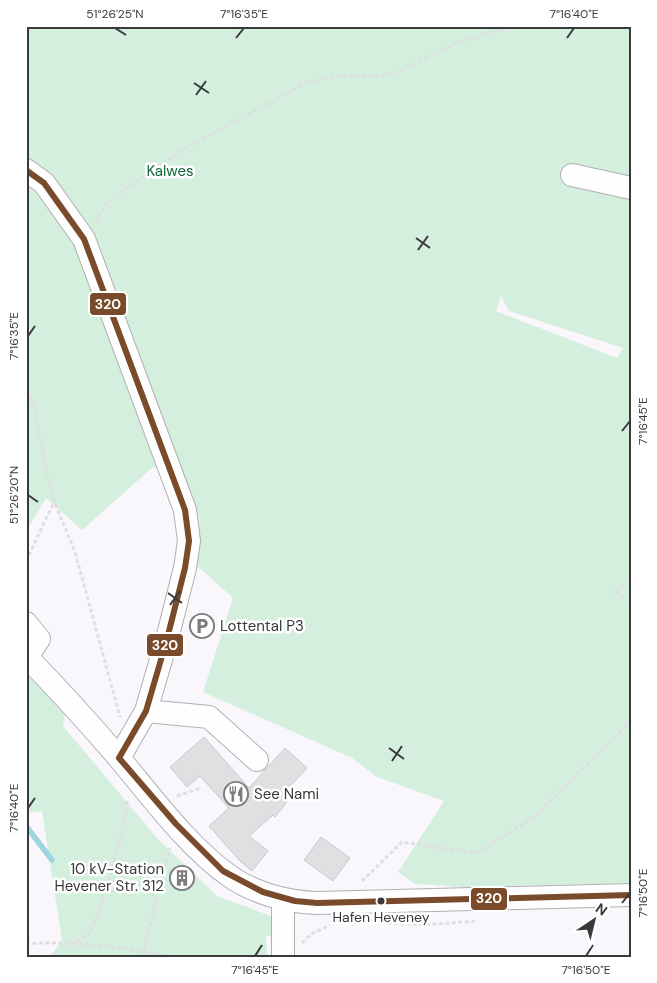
<svg xmlns="http://www.w3.org/2000/svg" width="657" height="983" font-family="'DM Sans',sans-serif">
<rect width="100%" height="100%" fill="#f9f7fc"/>
<!-- green -->
<path fill="#d4efdd" fill-rule="evenodd" d="M 26,26 L 631,26 L 631,883 L 463,887 L 415,884 L 398,872 L 444,801 L 377,777 L 352,758 L 203,692 L 233,598 L 194,563 L 199,519 L 183,477 L 153,467 L 82,530 L 46,498 L 26,532 ZM 501,296 L 509,311 L 623,348 L 617,358 L 496,311 Z
M 26,673 L 66,708 L 63,726 L 157,838 L 217,896 L 274,917 L 275,935 L 266,936 L 267,957 L 50,957 L 62,940 L 42,811 L 26,813 Z"/>
<g fill="none" stroke-linecap="round" stroke-linejoin="round">
<!-- stream -->
<path stroke="#9dd5e1" stroke-width="5.5" d="M 26,826 L 52,860"/>
</g>
<!-- building -->
<path fill="#e1dfe2" stroke="#c8c7c9" d="M 204,737 L 249,788 L 285,748 L 307,768 L 281,796 L 287,802 L 275,817 L 273,815 L 249,836 L 268,851 L 252,871 L 240,861 L 209,826 L 229,808 L 200,776 L 187,787 L 170,767 Z
M 321,837 L 350,858 L 333,881 L 304,860 Z"/>
<g fill="none" stroke-linecap="round" stroke-linejoin="round">
<defs>
<path id="minor" d="M 26,170 L 44,183 L 84,239 L 185,510 L 189,541 L 185,568 L 167,639 L 146,711 L 119,758
M 572,175 L 631,188
M 26,623 L 39,639 L 27,657
M 26,656 C 58,689 89,723 119,758 C 151,796 189,848 231,877 C 256,894 288,902 317,903 L 631,895
M 146,711 L 209,717 L 257,760
M 283,957 L 283,899"/>
</defs>
<!-- minor casing -->
<use href="#minor" stroke="#b0afb2" stroke-width="24"/>
<!-- path -->
<path stroke="#e0dfe0" stroke-width="3" stroke-dasharray="4 2.5" stroke-linecap="butt" d="M 95,222 L 106,205 L 124,190 L 191,145 L 306,83 L 329,77 L 377,76 L 397,72 L 454,44 L 512,26
M 26,392 L 33,402 L 48,478 L 54,501 L 75,552 L 120,717
M 26,561 L 54,502
M 631,580 L 615,592 L 631,603
M 177,796 L 201,788
M 362,881 L 402,842 L 476,853 L 534,817 L 631,721
M 387,923 L 422,925 L 478,921
M 302,943 L 311,934 L 330,925
M 26,944 C 72,940 127,948 172,957
M 70,944 C 75,941 86,938 89,933 C 100,916 128,819 127,800
M 142,957 L 170,848
M 250,957 L 264,954"/>
<!-- minor -->
<use href="#minor" stroke="#fefeff" stroke-width="22"/>
<defs>
<path id="bus-1" d="M 26,170 L 44,183 L 84,239 L 185,510 L 189,541 L 185,568 L 167,639 L 146,711 L 119,758
M 119,758 L 176,824 L 223,871 L 263,892 L 295,901 L 317,903 L 631,895"/>
</defs>
<!-- bus-1 casing -->
<use href="#bus-1" stroke="#fff" stroke-width="10"/>
<!-- bus-1 -->
<use href="#bus-1" stroke="#7a4b2a" stroke-width="6"/>
</g>
<!-- ticks -->
<path fill="none" stroke="#39383b" stroke-width="2" d="M 115,28 L 126,35M 236,38 L 244,28M 567,38 L 574,28M 194,83 L 209,93M 196,95 L 206,81M 416,238 L 430,248M 418,250 L 428,236M 28,336 L 35,326M 622,431 L 630,421M 28,495 L 38,502M 168,593 L 182,603M 170,605 L 180,591M 389,748 L 404,759M 392,761 L 402,746M 28,808 L 35,798M 622,903 L 630,893M 255,956 L 262,945M 586,956 L 593,945"/>
<!-- icons -->
<defs>
<symbol id="parking-ring" viewBox="-11 -11 22 22"><circle r="9.5" fill="#fff" stroke="#7c7b7f" stroke-width="1.5"/><path d="M-3.5-5.5H1a3.5 3.5 0 0 1 0 7H-1V5.5H-3.5ZM-1-3.4V-.6H.8a1.4 1.4 0 0 0 0-2.8Z" fill="#7c7b7f"/></symbol>
<symbol id="restaurant-ring" viewBox="-11 -11 22 22"><circle r="9.5" fill="#fff" stroke="#7c7b7f" stroke-width="1.5"/><path d="M-5-6h1v4h1v-4h1v4h1v-4h1v5L-1.5 .5V6h-2V.5L-5-1ZM5-6V6H3V1.5H1.5Q1.5-4 5-6Z" fill="#7c7b7f"/></symbol>
<symbol id="building-ring" viewBox="-11 -11 22 22"><circle r="9.5" fill="#fff" stroke="#7c7b7f" stroke-width="1.5"/><path d="M-4-6H4V6H1V3H-1V6H-4ZM-2.5-4.3h1.7v1.8h-1.7ZM.8-4.3h1.7v1.8H.8ZM-2.5-1h1.7V.8h-1.7ZM.8-1h1.7V.8H.8Z" fill="#7c7b7f"/></symbol>
</defs>
<g fill-rule="evenodd">
<use href="#parking-ring" x="188" y="612" width="28" height="28"/>
<use href="#restaurant-ring" x="222" y="780" width="28" height="28"/>
<use href="#building-ring" x="168" y="864" width="28" height="28"/>
</g>
<!-- markers -->
<circle fill="#39383b" stroke="#fff" stroke-width="2" cx="381" cy="901" r="4.5"/>
<g text-anchor="middle" stroke-width="5" stroke-linejoin="round" paint-order="stroke">
<!-- bus labels -->
<g font-size="14" fill="#39383b" stroke="#fff">
<text x="381" y="922">Hafen Heveney</text>
</g>
<!-- park labels -->
<g font-size="15" fill="#0f6938" stroke="#fff">
<text x="170" y="176">Kalwes</text>
</g>
<!-- poi labels -->
<g font-size="15" fill="#39383b" stroke="#fff" text-anchor="start">
<text x="220" y="631">Lottental P3</text>
<text x="254" y="799">See Nami</text>
<text x="164" y="874" text-anchor="end">10 kV-Station<tspan x="164" dy="17">Hevener Str. 312</tspan></text>
</g>
</g>
<g stroke="#fff" stroke-width="2">
<rect x="89" y="292" width="38" height="24" rx="5" fill="#7a4b2a"/>
<rect x="146" y="633" width="38" height="24" rx="5" fill="#7a4b2a"/>
<rect x="470" y="887" width="38" height="24" rx="5" fill="#7a4b2a"/>
</g>
<g font-size="14" text-anchor="middle" font-weight="bold" fill="#fff">
<text x="108" y="309">320</text>
<text x="165" y="650">320</text>
<text x="489" y="903">320</text>
</g>
<!-- border -->
<rect width="657" height="983" fill="none" stroke="#ffffff" stroke-width="55"/>
<!-- north arrow -->
<g transform="translate(594 920) rotate(35)" stroke="#ffffff" stroke-width="4" paint-order="stroke">
<path d="M0-4L9 19L0 12L-9 19Z" fill="#39383b"/>
<text y="-8" font-size="14" font-weight="bold" text-anchor="middle" fill="#39383b">N</text>
</g>
<rect x="28" y="28" width="602" height="928" fill="none" stroke="#39383b" stroke-width="2"/>
<g font-size="12" text-anchor="middle" fill="#39383b">
<text x="115" y="18">51°26'25"N</text>
<text x="244" y="18">7°16'35"E</text>
<text x="574" y="18">7°16'40"E</text>
<text transform="translate(14 336) rotate(-90)" y="4">7°16'35"E</text>
<text transform="translate(643 421) rotate(-90)" y="4">7°16'45"E</text>
<text transform="translate(14 495) rotate(-90)" y="4">51°26'20"N</text>
<text transform="translate(14 808) rotate(-90)" y="4">7°16'40"E</text>
<text transform="translate(643 893) rotate(-90)" y="4">7°16'50"E</text>
<text x="255" y="974">7°16'45"E</text>
<text x="586" y="974">7°16'50"E</text>
</g>
</svg>
